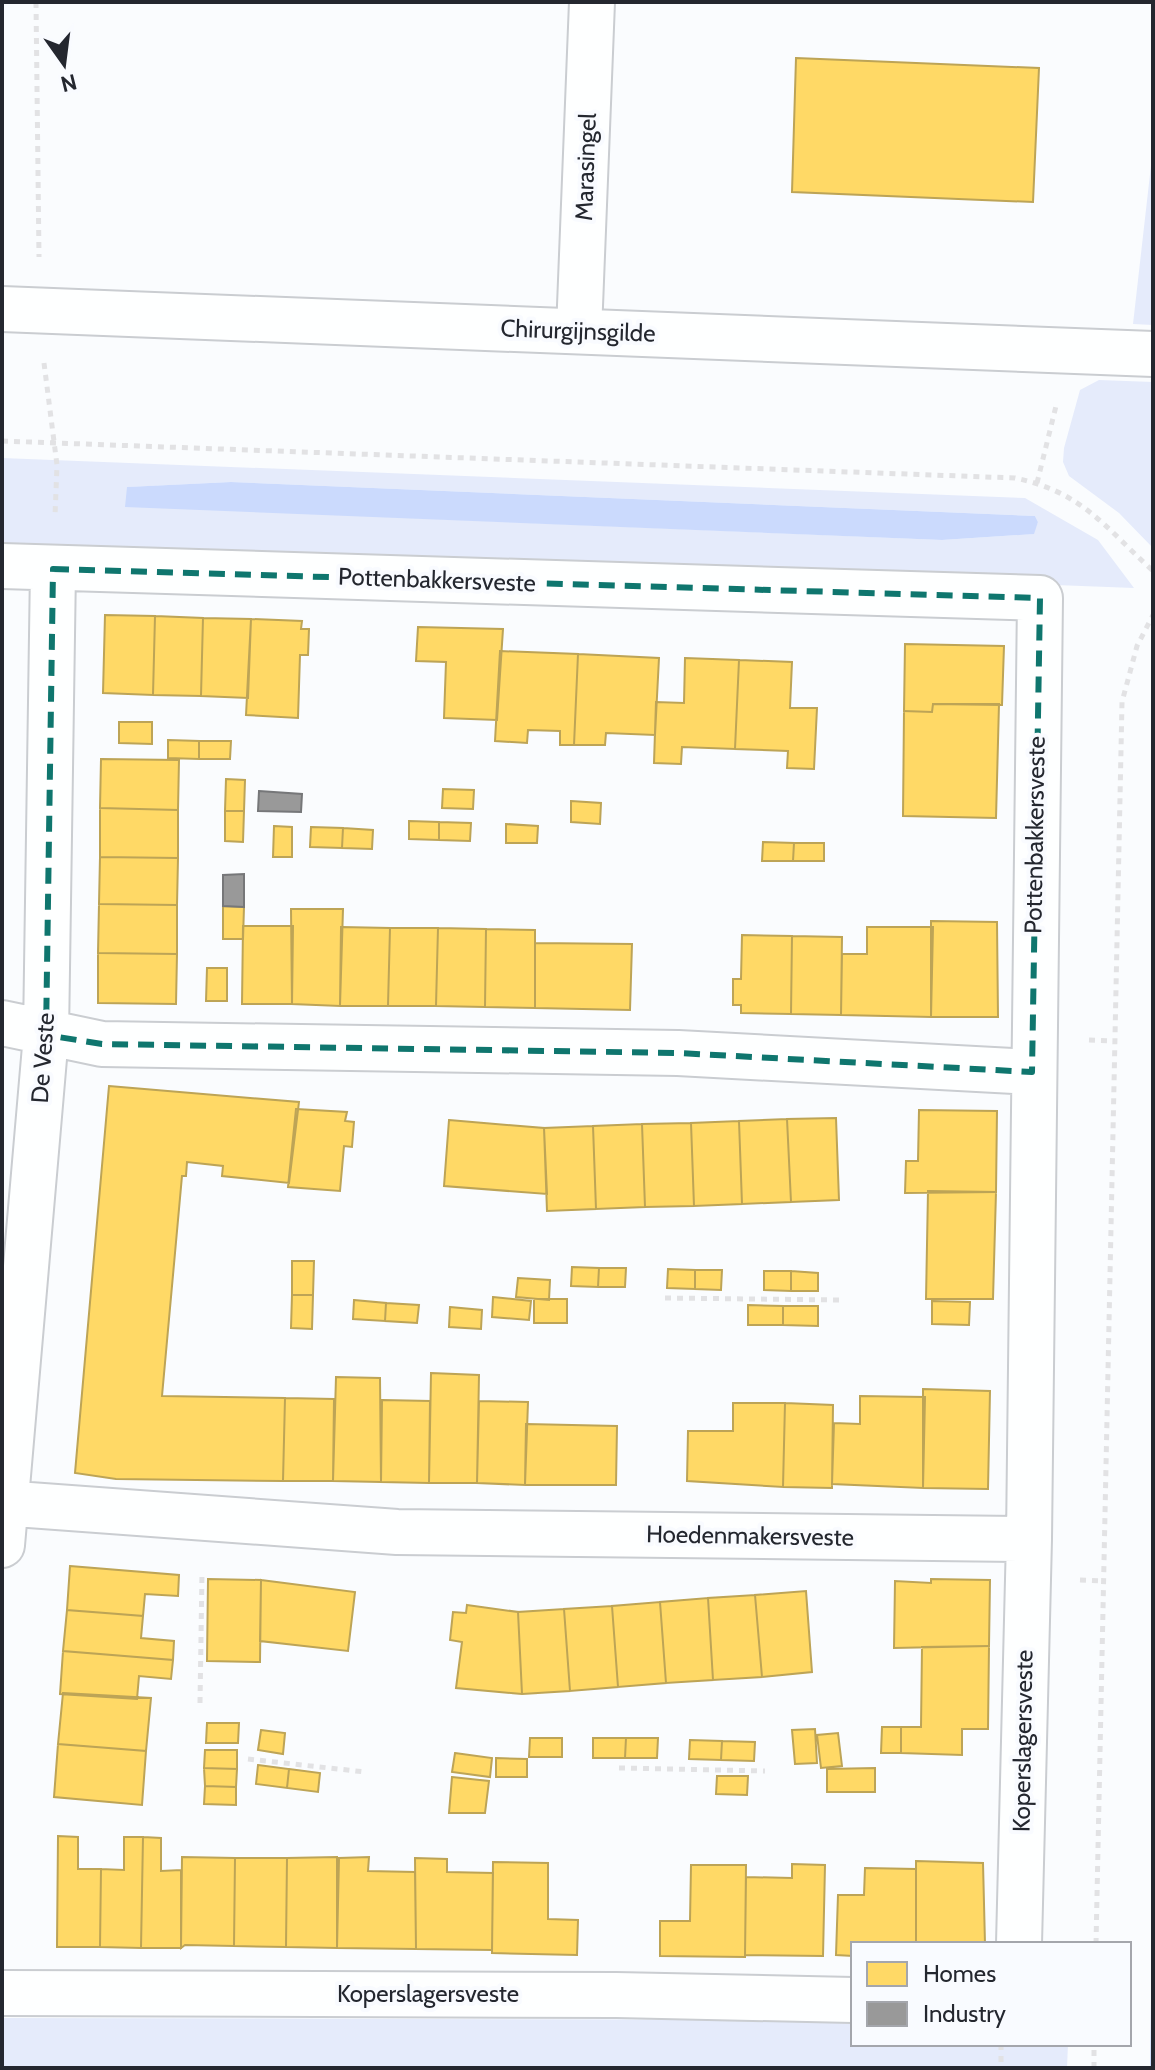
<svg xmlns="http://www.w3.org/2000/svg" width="1155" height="2070" font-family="Cabin,sans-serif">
<rect width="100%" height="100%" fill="#fafcfe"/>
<!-- green -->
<path fill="#e5ebfb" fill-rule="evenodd" d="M 1153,148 L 1153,325 L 1133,324 Z
M 1099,380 L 1153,382 L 1153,548 L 1119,513 L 1069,476 L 1063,462 L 1064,448 L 1080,390 Z
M 2,458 L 1025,498 L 1098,540 L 1134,588 L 2,545 ZM 231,482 L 1035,516 L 1038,522 L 1033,534 L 942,540 L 126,506 L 128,487 Z
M 2,2018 L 853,2020 L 853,2044 L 1068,2044 L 1067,2068 L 2,2068 Z"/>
<!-- water -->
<path fill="#cbdafd" d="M 231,482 L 1035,516 L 1038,522 L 1034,534 L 942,540 L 125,507 L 127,487 Z
M 1153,1868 L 1153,2068 L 1150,2068 Z"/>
<!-- homes -->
<path fill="#ffd966" stroke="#bda456" stroke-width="2" d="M 796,58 L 1039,68 L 1033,202 L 792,192 Z
M 105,615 L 155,616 L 153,695 L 103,693 Z
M 155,616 L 203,618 L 201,696 L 153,695 Z
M 203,618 L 251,619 L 248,698 L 201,696 Z
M 251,619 L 302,621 L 301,629 L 309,629 L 308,655 L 300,655 L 298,718 L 246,715 Z
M 418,627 L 503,629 L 497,720 L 444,718 L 446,662 L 416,661 Z
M 905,644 L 1004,646 L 1002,705 L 933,704 L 932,712 L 904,711 Z
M 500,651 L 578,654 L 574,745 L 560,745 L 560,731 L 528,730 L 527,743 L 495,741 Z
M 578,654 L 659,658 L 655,735 L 606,733 L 605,745 L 574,745 Z
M 685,658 L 739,660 L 735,749 L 682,747 L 681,764 L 654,763 L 656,702 L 684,703 Z
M 739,660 L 792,662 L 790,708 L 817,708 L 814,769 L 787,768 L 788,751 L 735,749 Z
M 933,704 L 999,704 L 996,818 L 903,816 L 904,711 L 932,712 Z
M 119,722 L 152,722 L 152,744 L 119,743 Z
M 168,740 L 199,741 L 199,759 L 168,758 Z
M 199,741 L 231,741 L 230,759 L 199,759 Z
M 101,759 L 179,760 L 178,810 L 100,808 Z
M 226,779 L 245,780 L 244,811 L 225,811 Z
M 443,789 L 474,790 L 473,809 L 442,808 Z
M 571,801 L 601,803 L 600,824 L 571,822 Z
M 100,808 L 178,810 L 178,858 L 100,857 Z
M 225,811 L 244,811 L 243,842 L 225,841 Z
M 409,821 L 439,822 L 439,840 L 409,839 Z
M 439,822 L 471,823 L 470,841 L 439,840 Z
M 506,824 L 538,826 L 537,843 L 506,843 Z
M 274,826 L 292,827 L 292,857 L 273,857 Z
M 311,827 L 343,828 L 342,848 L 310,847 Z
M 343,828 L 373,830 L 372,849 L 342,848 Z
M 763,842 L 794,843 L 793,861 L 762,861 Z
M 794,843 L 824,843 L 824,861 L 793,861 Z
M 100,857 L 178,858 L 177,905 L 99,904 Z
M 99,904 L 177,905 L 177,954 L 98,953 Z
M 223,906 L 244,907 L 243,939 L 223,939 Z
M 291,909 L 343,909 L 340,1006 L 292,1004 Z
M 931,921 L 997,922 L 998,1017 L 931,1017 Z
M 243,926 L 293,926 L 292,1004 L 242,1004 Z
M 341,927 L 390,928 L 388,1006 L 340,1006 Z
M 867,927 L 933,927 L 931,1017 L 841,1015 L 842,954 L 867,954 Z
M 390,928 L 438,928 L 436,1006 L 388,1006 Z
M 438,928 L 486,929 L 485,1007 L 436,1006 Z
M 486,929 L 535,930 L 535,1008 L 485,1007 Z
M 742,935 L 792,936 L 791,1014 L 741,1013 L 741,1005 L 733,1005 L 733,979 L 741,979 Z
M 792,936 L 842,937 L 841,1015 L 791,1014 Z
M 535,943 L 632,944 L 630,1010 L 535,1008 Z
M 98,953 L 177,954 L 176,1004 L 98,1003 Z
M 207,968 L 227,968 L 227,1001 L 206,1001 Z
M 109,1086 L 299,1102 L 289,1183 L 222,1176 L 223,1166 L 187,1162 L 186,1176 L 182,1176 L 162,1396 L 285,1398 L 283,1481 L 116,1479 L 75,1473 Z
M 296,1109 L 347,1112 L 345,1121 L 354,1122 L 352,1147 L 344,1146 L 340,1191 L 288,1187 Z
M 919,1110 L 997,1111 L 996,1192 L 905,1193 L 906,1161 L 918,1161 Z
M 836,1118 L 839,1200 L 791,1202 L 787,1119 Z
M 787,1119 L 791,1202 L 742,1204 L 739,1121 Z
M 449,1120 L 544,1128 L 547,1194 L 444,1186 Z
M 739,1121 L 742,1204 L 694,1206 L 691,1123 Z
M 691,1123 L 694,1206 L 645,1207 L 642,1124 Z
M 642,1124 L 645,1207 L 596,1209 L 593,1126 Z
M 593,1126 L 596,1209 L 547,1211 L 544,1128 Z
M 928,1191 L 996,1192 L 993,1299 L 926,1299 Z
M 292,1261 L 314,1261 L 313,1295 L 292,1295 Z
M 572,1267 L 599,1268 L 598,1287 L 571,1286 Z
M 599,1268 L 626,1268 L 625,1287 L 598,1287 Z
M 668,1269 L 695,1270 L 695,1289 L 667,1288 Z
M 695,1270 L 722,1270 L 721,1290 L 695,1289 Z
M 764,1271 L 791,1271 L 791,1291 L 764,1290 Z
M 791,1271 L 818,1273 L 818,1291 L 791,1291 Z
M 518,1278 L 550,1280 L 549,1300 L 516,1297 Z
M 292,1295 L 313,1295 L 312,1329 L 291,1328 Z
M 493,1297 L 531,1301 L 529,1320 L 492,1317 Z
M 534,1299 L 567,1299 L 567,1323 L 534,1323 Z
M 354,1300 L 386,1303 L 385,1321 L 353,1319 Z
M 932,1301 L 970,1302 L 969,1325 L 932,1324 Z
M 386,1303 L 419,1305 L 417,1323 L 385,1321 Z
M 748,1305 L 783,1306 L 783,1325 L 748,1325 Z
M 783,1306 L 818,1306 L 818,1326 L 783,1325 Z
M 450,1307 L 482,1310 L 481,1329 L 449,1327 Z
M 431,1373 L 479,1375 L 477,1483 L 429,1483 Z
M 336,1377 L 380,1378 L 381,1482 L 333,1481 Z
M 923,1389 L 990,1391 L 988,1489 L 923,1488 Z
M 860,1396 L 925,1397 L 923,1488 L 832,1484 L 834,1423 L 860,1424 Z
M 285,1398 L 334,1399 L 333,1481 L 283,1481 Z
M 382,1400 L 430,1401 L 429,1483 L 381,1482 Z
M 479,1401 L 528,1402 L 525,1485 L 477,1483 Z
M 733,1403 L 785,1403 L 783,1487 L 687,1481 L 688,1431 L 733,1431 Z
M 785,1403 L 833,1405 L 832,1488 L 783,1487 Z
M 526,1424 L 617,1426 L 616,1485 L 525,1485 Z
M 70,1566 L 179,1575 L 178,1596 L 145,1594 L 143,1616 L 67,1610 Z
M 208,1579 L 261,1580 L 260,1662 L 207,1661 Z
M 931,1579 L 990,1580 L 989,1646 L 894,1648 L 895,1581 L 931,1583 Z
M 261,1580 L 355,1592 L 348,1651 L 260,1641 Z
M 806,1591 L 812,1672 L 762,1677 L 755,1595 Z
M 755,1595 L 762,1677 L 713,1680 L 708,1598 Z
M 708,1598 L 713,1680 L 666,1683 L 660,1602 Z
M 660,1602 L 666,1683 L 618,1687 L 612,1606 Z
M 467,1605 L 518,1612 L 522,1694 L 456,1688 L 462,1642 L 450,1640 L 453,1612 L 466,1613 Z
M 612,1606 L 618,1687 L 570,1691 L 564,1609 Z
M 564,1609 L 570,1691 L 522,1694 L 518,1612 Z
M 67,1610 L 143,1616 L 141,1638 L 174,1641 L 173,1660 L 63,1651 Z
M 989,1646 L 988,1729 L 962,1729 L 962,1755 L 901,1753 L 901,1727 L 921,1727 L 922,1647 Z
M 63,1651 L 173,1660 L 171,1679 L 139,1676 L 137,1699 L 60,1694 Z
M 63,1693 L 151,1698 L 146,1751 L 58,1744 Z
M 207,1723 L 239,1723 L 238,1743 L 206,1743 Z
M 882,1727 L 901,1727 L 901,1753 L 881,1753 Z
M 815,1729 L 817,1763 L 795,1764 L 792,1730 Z
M 261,1730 L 285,1733 L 283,1754 L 258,1750 Z
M 838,1733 L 842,1766 L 821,1768 L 817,1735 Z
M 530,1738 L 562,1738 L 562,1757 L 529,1757 Z
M 593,1738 L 626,1738 L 625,1758 L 593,1758 Z
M 626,1738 L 658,1738 L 657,1758 L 625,1758 Z
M 690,1740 L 722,1741 L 721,1760 L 689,1759 Z
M 722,1741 L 755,1742 L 754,1761 L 721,1760 Z
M 58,1744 L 146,1751 L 142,1805 L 54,1797 Z
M 205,1750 L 237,1750 L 237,1769 L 204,1768 Z
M 455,1753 L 492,1758 L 490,1777 L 452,1772 Z
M 496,1758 L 527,1759 L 527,1777 L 496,1777 Z
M 258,1765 L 289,1769 L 287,1788 L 256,1784 Z
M 204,1768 L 237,1769 L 236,1787 L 205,1786 Z
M 875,1768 L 875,1792 L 827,1792 L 827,1769 Z
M 289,1769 L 320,1773 L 318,1792 L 287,1788 Z
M 717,1776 L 748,1776 L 747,1795 L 716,1794 Z
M 452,1777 L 489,1781 L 485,1813 L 449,1813 Z
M 205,1786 L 236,1787 L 236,1805 L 204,1804 Z
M 58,1836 L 78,1837 L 78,1869 L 101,1869 L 100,1947 L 57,1947 Z
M 124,1837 L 143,1837 L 141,1948 L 100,1947 L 101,1869 L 124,1870 Z
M 143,1837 L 161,1838 L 161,1871 L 181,1870 L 181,1948 L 141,1948 Z
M 182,1857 L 235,1858 L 234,1946 L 185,1945 L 181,1948 Z
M 337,1857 L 337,1948 L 286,1947 L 287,1858 Z
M 369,1857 L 368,1871 L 415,1872 L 416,1949 L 337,1948 L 339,1858 Z
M 235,1858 L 287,1858 L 286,1947 L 234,1946 Z
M 415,1858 L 447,1859 L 447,1872 L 493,1873 L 492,1950 L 416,1949 Z
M 916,1861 L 983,1863 L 985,1944 L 916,1944 Z
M 493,1862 L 548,1863 L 548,1919 L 578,1920 L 577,1955 L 492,1953 Z
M 792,1864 L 825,1865 L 823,1956 L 745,1955 L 746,1877 L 792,1878 Z
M 691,1865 L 746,1865 L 745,1957 L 660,1956 L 660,1921 L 690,1921 Z
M 865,1868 L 916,1869 L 916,1944 L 853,1944 L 853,1956 L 836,1955 L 838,1895 L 864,1895 Z"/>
<!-- industry -->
<path fill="#999" stroke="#767779" stroke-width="2" d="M 259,791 L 302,794 L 301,812 L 258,811 Z
M 244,874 L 244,907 L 223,906 L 223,875 Z"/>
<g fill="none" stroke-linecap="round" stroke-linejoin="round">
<defs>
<path id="minor" d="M 2,309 L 1153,354
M 579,331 L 592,2
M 2,566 L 1040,598 L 1029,1539 L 397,1532 L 2,1503
M 2,1023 L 102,1044 L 678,1053 L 1032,1072
M 2,1545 L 46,1035 L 53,569
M 1019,1944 L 1029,1539
M 2,1993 L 616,1995 L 853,2000"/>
</defs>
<!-- minor casing -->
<use href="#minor" stroke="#cacdd1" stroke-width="48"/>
<!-- path -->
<path stroke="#e2e2e4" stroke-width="5" stroke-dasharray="6 6" stroke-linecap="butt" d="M 36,2 L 39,257
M 44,363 L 57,465 L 55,516
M 2,441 L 1015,478 C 1082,492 1104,526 1153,571
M 1037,483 L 1057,402
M 1089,1040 L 1115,1041
M 665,1298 L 840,1300
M 1080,1580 L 1102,1581
M 200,1703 L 202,1572
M 248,1759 L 365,1772
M 619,1768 L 765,1771
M 1096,1944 L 1122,702 L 1137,646 L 1153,615
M 1001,2044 L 1001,2068
M 1094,2068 L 1094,2044"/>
<!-- minor -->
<use href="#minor" stroke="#feffff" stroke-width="44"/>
</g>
<!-- marked area -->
<path fill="none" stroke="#0f766e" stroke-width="6" stroke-dasharray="16 10" stroke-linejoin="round" d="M 53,569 L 1040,598 L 1032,1072 L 678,1053 L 102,1044 L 46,1035 Z"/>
<g text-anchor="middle" stroke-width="8" stroke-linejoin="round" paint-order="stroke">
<!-- street labels -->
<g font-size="24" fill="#24272f" stroke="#f9fbff">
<text transform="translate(586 167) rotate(-88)" y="8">Marasingel</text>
<text transform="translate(578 331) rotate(2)" y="8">Chirurgijnsgilde</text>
<text transform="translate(437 580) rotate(2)" y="8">Pottenbakkersveste</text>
<text transform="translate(1035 835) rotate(-89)" y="8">Pottenbakkersveste</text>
<text transform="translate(43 1058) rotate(-86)" y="8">De Veste</text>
<text transform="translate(750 1536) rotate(1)" y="8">Hoedenmakersveste</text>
<text transform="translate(1023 1741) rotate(-89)" y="8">Koperslagersveste</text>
<text x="428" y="2002">Koperslagersveste</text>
</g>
</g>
<!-- border -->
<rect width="1155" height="2070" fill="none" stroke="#24272f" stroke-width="8"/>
<!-- legend -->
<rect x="851" y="1942" width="280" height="104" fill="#f9fbff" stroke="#a4a6ac" stroke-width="2"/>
<rect x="867" y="1962" width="40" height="24" fill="#ffd966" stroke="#a4a6ac" stroke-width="2"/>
<text x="923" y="1982" font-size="24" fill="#24272f">Homes</text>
<rect x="867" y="2002" width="40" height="24" fill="#999999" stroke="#a4a6ac" stroke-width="2"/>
<text x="923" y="2022" font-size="24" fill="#24272f">Industry</text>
<!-- north arrow -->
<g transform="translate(64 64) rotate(166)" stroke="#f9fbff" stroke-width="6" paint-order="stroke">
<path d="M0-6L14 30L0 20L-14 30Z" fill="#24272f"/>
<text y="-12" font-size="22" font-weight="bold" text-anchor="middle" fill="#24272f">N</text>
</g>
</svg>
